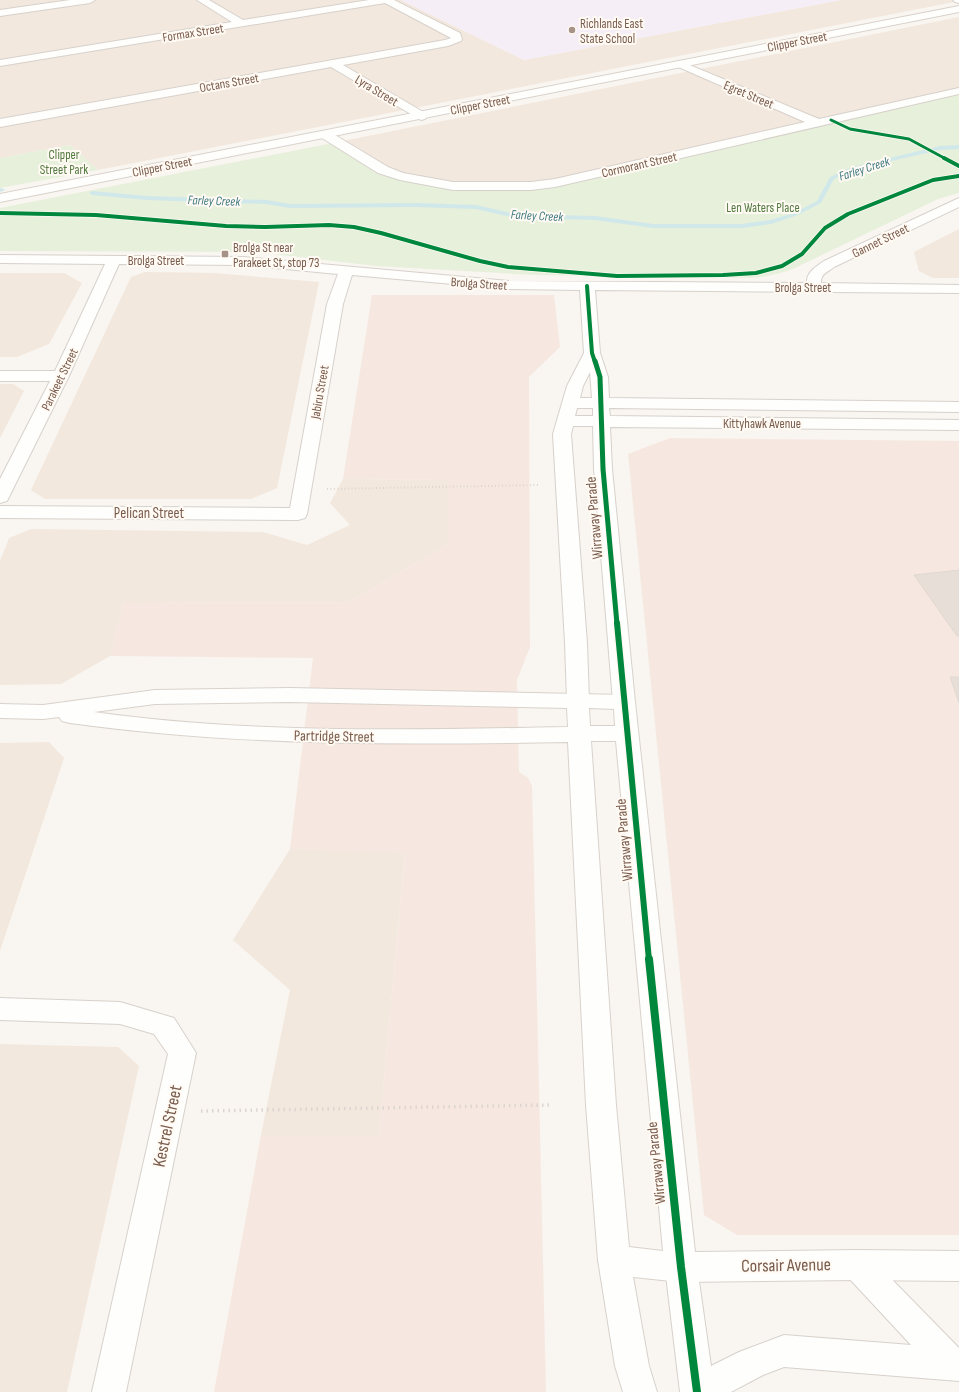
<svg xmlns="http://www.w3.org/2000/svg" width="959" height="1392" font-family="'Sofia Sans Condensed',sans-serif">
<rect width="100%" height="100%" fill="#f9f5f0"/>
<!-- residential -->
<path fill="#f2e8de" d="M 0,0 L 401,0 L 524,60 L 841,0 L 959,0 L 959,1 L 98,170 L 70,145 L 0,158 Z
M 959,17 L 959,91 L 555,183 L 479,187 L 400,176 L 338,142 Z
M 959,229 L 959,278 L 933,278 L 919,271 L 914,252 Z
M 145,272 L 214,273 L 319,282 L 277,488 L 251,499 L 45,499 L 31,490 L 131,277 Z
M 0,273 L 64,273 L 82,283 L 49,344 L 17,357 L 0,357 Z
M 0,384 L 13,384 L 24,391 L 0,438 Z
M 343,479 L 449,480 L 448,544 L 349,602 L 123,603 L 110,656 L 61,684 L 0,685 L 0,561 L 9,538 L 31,529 L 263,532 L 307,545 L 350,525 L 330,503 Z
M 49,742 L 64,758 L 0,951 L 0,743 Z
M 290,849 L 405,852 L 379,1135 L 261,1135 L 290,990 L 233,940 Z
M 0,1044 L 118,1047 L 139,1066 L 67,1392 L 0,1392 Z"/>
<!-- commercial -->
<path fill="#f6e8e1" d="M 372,295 L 554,295 L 560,347 L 529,377 L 530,647 L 517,680 L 519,772 L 528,778 L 532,786 L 546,1392 L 214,1392 L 261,1135 L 379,1135 L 405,853 L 290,849 L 313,658 L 110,656 L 123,603 L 349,602 L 448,544 L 448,480 L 343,479 Z
M 670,438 L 959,441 L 959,1235 L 737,1235 L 704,1215 L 628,454 Z"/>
<!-- education -->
<path fill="#f6eef6" d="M 401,0 L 841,0 L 524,60 Z"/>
<!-- green -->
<path fill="#e7f0db" d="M 959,91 L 959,193 L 938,199 L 797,267 C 781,274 766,277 749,278 L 535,275 L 376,266 L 256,252 L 0,251 L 0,208 L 338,142 L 383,170 L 453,186 L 531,186 Z
M 70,145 L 98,170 L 0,188 L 0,158 Z"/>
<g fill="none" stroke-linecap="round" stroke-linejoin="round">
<!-- stream -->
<path fill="#d0e8ea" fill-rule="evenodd" d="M 959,145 L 959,149 L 940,150 L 856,169 L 834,179 L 821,203 L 798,215 L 771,224 L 742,228 L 653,228 L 595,220 L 515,218 L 476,209 L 416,207 L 290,208 L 266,204 L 147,200 L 92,195 L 89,193 L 92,191 L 147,196 L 266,200 L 290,204 L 416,203 L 476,205 L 515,214 L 595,216 L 653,224 L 742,224 L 770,220 L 794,213 L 817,201 L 830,177 L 852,167 L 940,146 Z
M 0,188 L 4,189 L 5,190 L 0,192 Z"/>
</g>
<!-- building -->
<path fill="#e6ded7" stroke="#e2d8d2" d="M 959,570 L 959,636 L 957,636 L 914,575 Z
M 950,677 L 959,677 L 959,703 Z"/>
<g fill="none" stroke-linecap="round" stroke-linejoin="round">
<defs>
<path id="street" d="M 70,0 L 95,0 L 90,3 L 0,16 L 0,10 Z
M 197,0 L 209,0 L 243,20 L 369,0 L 394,0 L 460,33 L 462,39 L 461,41 L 448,46 L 343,65 L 425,113 L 427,116 L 425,119 L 421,120 L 331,67 L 0,127 L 0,119 L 445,40 L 451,38 L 385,3 L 0,66 L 0,60 L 232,22 Z
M 953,0 L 959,0 L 959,3 L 955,2 Z
M 680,61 L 819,119 L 959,88 L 959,94 L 555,187 L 531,190 L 453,190 L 400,180 L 378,173 L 322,138 L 320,135 L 322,132 L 330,132 L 388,167 L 403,173 L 453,182 L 531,182 L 555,179 L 805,122 L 676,66 L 675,64 L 676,62 Z
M 959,198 L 959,207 L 834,267 C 828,272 820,274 821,283 L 959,285 L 959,293 L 595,290 L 600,353 L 608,377 L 609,398 L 959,402 L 959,412 L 609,408 L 610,416 L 959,420 L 959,430 L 610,427 L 612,469 L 635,702 L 632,707 L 624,709 L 616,707 L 613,702 L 594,469 L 593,426 L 573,426 L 571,434 L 587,643 L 589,701 L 586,706 L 578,708 L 570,706 L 567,701 L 565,643 L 553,434 L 567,386 L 584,353 L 580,290 L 509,289 L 352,275 L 343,304 L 307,514 L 305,518 L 298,520 L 0,518 L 0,506 L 290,508 L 327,304 L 338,274 L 243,265 L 119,264 L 69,376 L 9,497 L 7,501 L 0,503 L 0,479 L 50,381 L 0,381 L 0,371 L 55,371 L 105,264 L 0,263 L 0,255 L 243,257 L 509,281 L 807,283 C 806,272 816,267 824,261 ZM 590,372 L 592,398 L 580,398 L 583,386 ZM 577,408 L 593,408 L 593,416 L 575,416 Z
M 0,998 L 120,1002 L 174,1018 L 196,1053 L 126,1392 L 92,1392 L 168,1054 L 154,1034 L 120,1024 L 0,1020 Z
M 614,1245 L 625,1250 L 630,1260 L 649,1366 L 657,1392 L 623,1392 L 615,1366 L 598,1260 L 603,1250 Z
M 857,1250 L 868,1255 L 959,1348 L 959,1381 L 784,1367 L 763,1375 L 731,1392 L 680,1392 L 665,1267 L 670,1257 L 681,1252 L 692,1257 L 697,1267 L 711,1366 L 739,1352 L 784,1335 L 911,1345 L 846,1275 L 841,1265 L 846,1255 Z"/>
<path id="secondary" d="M 959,6 L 959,12 L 0,202 L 0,194 Z
M 290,688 L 624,695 L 632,697 L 635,702 L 695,1252 L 857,1250 L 959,1251 L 959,1281 L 857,1280 L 681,1282 L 614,1275 L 603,1270 L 598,1260 L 586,1105 L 568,742 C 401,745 236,746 70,723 L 62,721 L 59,717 L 43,719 L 0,718 L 0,704 L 43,705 L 155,690 ZM 290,702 L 567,708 L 568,727 C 410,730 250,734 94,712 L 155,704 ZM 589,708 L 614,709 L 615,726 L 590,726 ZM 591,741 L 616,741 L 663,1251 L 629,1247 L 616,1105 Z"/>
</defs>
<!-- street casing -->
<use href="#street" stroke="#d7d1cb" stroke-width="2"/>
<!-- secondary casing -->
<use href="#secondary" stroke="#d9d2cb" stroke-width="2"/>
<!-- path-far1 -->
<path stroke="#dcd5d0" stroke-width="2" stroke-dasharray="1 2.5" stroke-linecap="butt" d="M 327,489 L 539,485"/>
<!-- path -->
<path stroke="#dcd5d0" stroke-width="3.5" stroke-dasharray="1.5 4" stroke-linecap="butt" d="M 201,1111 L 552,1105"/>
<!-- street -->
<use href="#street" fill="#fefefd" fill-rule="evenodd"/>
<!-- secondary -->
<use href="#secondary" fill="#fefefd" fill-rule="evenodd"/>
<defs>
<path id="cycleway-far4" d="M 831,120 L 850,129 L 909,139 L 946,159"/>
<path id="cycleway-far3" d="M 944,158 L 959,166
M 0,213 L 96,215 L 226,226 L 265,227 L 329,225 L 354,227 L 381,233 L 480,261 L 508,267 L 617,276 L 723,275 L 756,273 L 782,266 L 802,254 L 825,228 L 848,214 L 933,180 L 959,176
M 587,286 L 592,353 L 595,362"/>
<path id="cycleway-far2" d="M 595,361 L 600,377 L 603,469 L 617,624"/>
<path id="cycleway-far1" d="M 617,623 L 649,960"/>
<path id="cycleway" d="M 649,959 L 681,1267 L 697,1392"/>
</defs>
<!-- cycleway-far4 casing -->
<use href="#cycleway-far4" stroke="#fffaf3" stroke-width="4.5"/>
<!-- cycleway-far3 casing -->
<use href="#cycleway-far3" stroke="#fffaf3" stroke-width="5.5"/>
<!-- cycleway-far2 casing -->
<use href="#cycleway-far2" stroke="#fffaf3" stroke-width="7"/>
<!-- cycleway-far1 casing -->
<use href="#cycleway-far1" stroke="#fffaf3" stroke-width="9"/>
<!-- cycleway casing -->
<use href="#cycleway" stroke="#fffaf3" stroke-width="10"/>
<!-- cycleway-far4 -->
<use href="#cycleway-far4" stroke="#00873e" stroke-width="3"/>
<!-- cycleway-far3 -->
<use href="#cycleway-far3" stroke="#00873e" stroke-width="4"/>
<!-- cycleway-far2 -->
<use href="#cycleway-far2" stroke="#00873e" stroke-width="5"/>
<!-- cycleway-far1 -->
<use href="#cycleway-far1" stroke="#00873e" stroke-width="6"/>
<!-- cycleway -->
<use href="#cycleway" stroke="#00873e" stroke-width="8"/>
</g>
<!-- markers -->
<g fill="#a69286" stroke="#fffaf3" stroke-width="1.5">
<circle cx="572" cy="30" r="4"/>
<rect x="221" y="250" width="8" height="8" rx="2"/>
</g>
<g text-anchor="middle" stroke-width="4" stroke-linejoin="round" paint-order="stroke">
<!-- far-poi labels -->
<g font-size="13" fill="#7a5c4d" stroke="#fffaf3" text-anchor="start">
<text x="580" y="28">Richlands East<tspan x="580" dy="15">State School</tspan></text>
<text x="233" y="252">Brolga St near<tspan x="233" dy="15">Parakeet St, stop 73</tspan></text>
</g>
<!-- far-street labels -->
<g font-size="13" fill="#7a5c4d" stroke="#fffaf3">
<text transform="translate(193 32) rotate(-9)" y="5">Formax Street</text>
<text transform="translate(797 41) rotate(-11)" y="5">Clipper Street</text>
<text transform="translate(229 82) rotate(-10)" y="5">Octans Street</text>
<text transform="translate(377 90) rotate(31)" y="5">Lyra Street</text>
<text transform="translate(749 94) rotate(23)" y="5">Egret Street</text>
<text transform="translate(480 104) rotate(-11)" y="5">Clipper Street</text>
<text transform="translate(639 164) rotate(-13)" y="5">Cormorant Street</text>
<text transform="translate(162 166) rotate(-11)" y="5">Clipper Street</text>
<text transform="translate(880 240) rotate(-26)" y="5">Gannet Street</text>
<text x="156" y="265">Brolga Street</text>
<text transform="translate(479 283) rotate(4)" y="5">Brolga Street</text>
<text x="803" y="292">Brolga Street</text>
<text transform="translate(59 379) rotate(-64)" y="5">Parakeet Street</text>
<text transform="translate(319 392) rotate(-80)" y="5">Jabiru Street</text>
<text x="762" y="428">Kittyhawk Avenue</text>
</g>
<!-- far-park labels -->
<g font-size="13" fill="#537a41" stroke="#fffaf3">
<text x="64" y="159">Clipper<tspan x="64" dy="15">Street Park</tspan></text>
<text x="763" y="212">Len Waters Place</text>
</g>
<!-- far-water labels -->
<g font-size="13" font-style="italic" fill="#437c86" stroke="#fffaf3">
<text transform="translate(864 168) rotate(-18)" y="5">Farley Creek</text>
<text transform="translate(214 200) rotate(2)" y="5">Farley Creek</text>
<text transform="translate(537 215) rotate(3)" y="5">Farley Creek</text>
</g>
<!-- street labels -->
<g font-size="15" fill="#7a5c4d" stroke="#fffaf3">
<text x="149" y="518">Pelican Street</text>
<text transform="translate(594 518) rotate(-95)" y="5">Wirraway Parade</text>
<text transform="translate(334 736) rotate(1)" y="5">Partridge Street</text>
<text transform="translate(624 840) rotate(-95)" y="5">Wirraway Parade</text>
<text transform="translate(656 1163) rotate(-96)" y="5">Wirraway Parade</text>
</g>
<!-- near-street labels -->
<g font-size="18" fill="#7a5c4d" stroke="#fffaf3">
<text transform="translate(167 1126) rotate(-78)" y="6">Kestrel Street</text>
<text transform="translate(786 1265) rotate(-1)" y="6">Corsair Avenue</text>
</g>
</g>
</svg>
